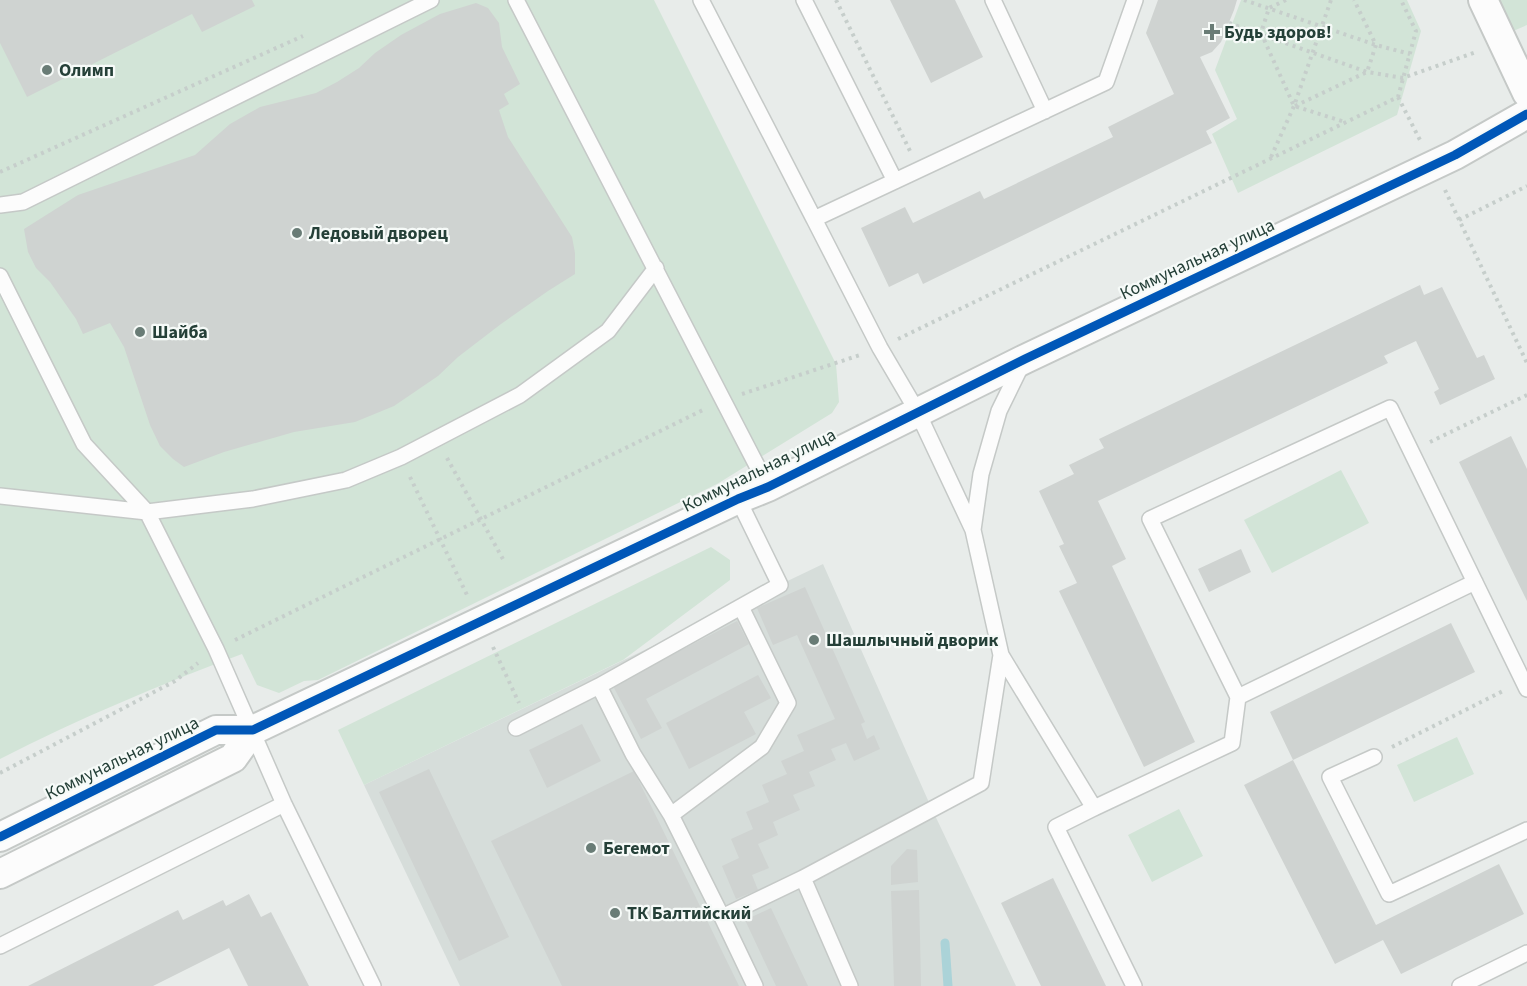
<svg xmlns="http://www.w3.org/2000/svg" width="1527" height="986" font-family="'Source Sans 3',sans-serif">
<rect width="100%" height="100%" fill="#e8ecea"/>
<!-- built -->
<path fill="#d6ddda" d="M 823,564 L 931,807 L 1016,986 L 460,986 L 364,785 Z"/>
<!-- green -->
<path fill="#d2e4d7" d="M 0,0 L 654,0 L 836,364 L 839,402 L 832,413 L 717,484 L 318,680 L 304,681 L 279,693 L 257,685 L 242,654 C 159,685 78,719 0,759 Z
M 1241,0 L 1407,0 L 1421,31 L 1397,115 L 1238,193 L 1212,134 L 1237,119 L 1215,70 Z
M 1496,0 L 1527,0 L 1527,25 L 1511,32 Z
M 1341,470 L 1369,523 L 1272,573 L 1244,520 Z
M 711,547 L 730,560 L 730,580 L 623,660 L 364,785 L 338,730 Z
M 1457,737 L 1474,774 L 1414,802 L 1397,765 Z
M 1179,809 L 1203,856 L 1152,882 L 1128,835 Z"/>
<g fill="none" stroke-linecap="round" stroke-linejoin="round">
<!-- stream -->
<path stroke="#abd3d8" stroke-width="9" d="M 945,943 L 948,986"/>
</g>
<!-- building -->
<path fill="#cfd3d1" d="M 0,0 L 252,0 L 255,6 L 202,32 L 192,14 L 27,97 L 0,43 Z
M 890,0 L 955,0 L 983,57 L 931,83 Z
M 1158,0 L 1237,0 L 1234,10 L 1221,42 L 1212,52 L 1200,57 L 1230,118 L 1206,131 L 1212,143 L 923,284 L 918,273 L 889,287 L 861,228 L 905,207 L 913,223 L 980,191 L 984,199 L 1113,137 L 1108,127 L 1174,94 L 1146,33 Z
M 476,3 L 488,8 L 499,23 L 502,47 L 520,84 L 504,94 L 509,104 L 499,110 L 508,137 L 572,237 L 575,253 L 575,274 L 548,291 L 501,324 L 458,357 L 438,376 L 394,406 L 355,422 L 294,432 L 224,452 L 184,467 L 173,459 L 160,446 L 150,425 L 124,347 L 110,323 L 83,334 L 76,319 L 50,282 L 36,268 L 28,252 L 24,229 L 78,195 L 195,155 L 230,124 L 260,107 L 316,93 L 337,82 L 359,68 L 375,53 L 401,35 L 440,14 Z
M 1420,285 L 1424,295 L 1442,287 L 1477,358 L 1484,355 L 1495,379 L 1440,405 L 1434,392 L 1439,389 L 1416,341 L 1384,356 L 1388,363 L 1098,501 L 1126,559 L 1112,566 L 1195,742 L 1144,767 L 1059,591 L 1077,583 L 1059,546 L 1064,544 L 1039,491 L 1074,474 L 1069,465 L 1104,448 L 1099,439 Z
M 1511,436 L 1527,469 L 1527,601 L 1459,462 Z
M 1241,549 L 1251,572 L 1209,592 L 1198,569 Z
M 805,587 L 865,722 L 861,724 L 867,739 L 874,735 L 880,749 L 854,761 L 846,743 L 831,749 L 836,760 L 809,772 L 815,786 L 793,795 L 800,810 L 773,822 L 778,835 L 758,844 L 769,868 L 752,875 L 758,890 L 736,899 L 722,866 L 739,858 L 731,839 L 753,829 L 746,812 L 769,802 L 762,785 L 787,774 L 781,761 L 804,751 L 797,735 L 835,719 L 797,635 L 773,645 L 757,608 Z
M 737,621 L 749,644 L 646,699 L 662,728 L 641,739 L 613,686 Z
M 1451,623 L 1475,672 L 1293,760 L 1376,925 L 1499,864 L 1524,914 L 1401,974 L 1383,940 L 1335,964 L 1244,785 L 1293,760 L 1270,712 Z
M 758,675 L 771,698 L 744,712 L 756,734 L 689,769 L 666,723 Z
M 582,724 L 601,761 L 547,788 L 529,750 Z
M 429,769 L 509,937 L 459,961 L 379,792 Z
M 634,771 L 739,986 L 562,986 L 491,841 Z
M 907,849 L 917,850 L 918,882 L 891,885 L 891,866 Z
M 1053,878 L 1106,986 L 1041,986 L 1001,903 Z
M 919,890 L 921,986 L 894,986 L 891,891 Z
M 249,894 L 261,917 L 271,912 L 309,986 L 248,986 L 229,948 L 153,986 L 28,986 L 178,910 L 183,920 L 223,900 L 226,906 Z
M 771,908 L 808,986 L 776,986 L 745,920 Z"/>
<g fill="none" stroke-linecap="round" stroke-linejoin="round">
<defs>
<path id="lane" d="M 516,0 L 768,487
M 701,0 L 814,219
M 804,0 L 895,181
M 993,0 L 1045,111
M 0,205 L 23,202 L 431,0
M 0,276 L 84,444 L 147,512 L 216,649 L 284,804 L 373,986
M 0,496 L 147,512 L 253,499 L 346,480 L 401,457 L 520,395 L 608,331 L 656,268
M 973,530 L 981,474 L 999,411 L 1023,362
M 1475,582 L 1238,697 L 1150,519 L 1390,408 L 1527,689
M 1001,655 L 1094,808 L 1056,827 L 1134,986
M 516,728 L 599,686
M 1374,757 L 1330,777 L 1389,894 L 1527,830
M 1094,808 L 1232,743 L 1238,697
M 671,815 L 762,747 L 788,703 L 741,607
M 722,917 L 671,815 L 633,754 L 599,686 L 780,585 L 738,499
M 0,946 L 284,804
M 755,986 L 722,917 L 803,878
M 850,986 L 803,878 L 981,783 L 1001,655 L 973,530 L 917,411 L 880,348 L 814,219 L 1106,82 L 1135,0
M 1460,986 L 1527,953"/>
<path id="street" d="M 1483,0 L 1527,93
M 0,837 L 216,730 L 253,730 L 738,499 L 768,487 L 1025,359 L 1455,155 L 1527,114
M 0,874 L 233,758 L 253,730"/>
</defs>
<!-- lane casing -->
<use href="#lane" stroke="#c5c9c7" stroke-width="18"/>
<!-- street casing -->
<use href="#street" stroke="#c5c9c7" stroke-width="32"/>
<!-- path -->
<path stroke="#c6cecb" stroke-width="4" stroke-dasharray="3 4.5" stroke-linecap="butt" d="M 836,0 L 910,151
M 1244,0 L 1376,45 L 1410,54
M 1286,0 L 1269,8 L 1261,33 L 1294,106 L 1345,122
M 1229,23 L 1367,72 L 1403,78 L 1476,52
M 1398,97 L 1420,140
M 1295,106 L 1367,72 L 1376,45 L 1354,0
M 1271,157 L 1294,106 L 1331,0
M 0,172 L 303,36
M 1445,190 L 1527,363
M 1459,220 L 1527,186
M 898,339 L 1398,97 L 1416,31 L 1401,0
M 742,394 L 860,355
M 1430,442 L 1527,395
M 447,458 L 504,561
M 410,477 L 468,597
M 235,640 L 705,409
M 493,647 L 519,703
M 1392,747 L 1503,691
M 0,773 L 175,681 L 198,663"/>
<!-- lane -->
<use href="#lane" stroke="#fcfcfc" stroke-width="15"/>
<!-- street -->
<use href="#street" stroke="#fcfcfc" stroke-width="28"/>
<defs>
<path id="cycleway" d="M 0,837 L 216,730 L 253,730 L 738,499 L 768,487 L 1025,359 L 1455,155 L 1527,114"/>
</defs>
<!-- cycleway casing -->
<use href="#cycleway" stroke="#f6faf8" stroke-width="13"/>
<!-- cycleway -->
<use href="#cycleway" stroke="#0057b8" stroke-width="9"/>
</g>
<!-- markers -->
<g fill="#697c76" stroke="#f6faf8" stroke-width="2">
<path d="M1209 23h6v6h6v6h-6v6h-6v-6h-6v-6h6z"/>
<circle cx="47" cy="70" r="6"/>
<circle cx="297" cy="233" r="6"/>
<circle cx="140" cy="332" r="6"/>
<circle cx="814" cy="640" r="6"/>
<circle cx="591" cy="848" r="6"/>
<circle cx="615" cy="913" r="6"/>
</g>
<g text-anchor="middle" stroke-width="4.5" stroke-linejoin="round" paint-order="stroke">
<!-- poi labels -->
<g font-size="18" font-weight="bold" fill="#254038" stroke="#f6faf8" text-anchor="start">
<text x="1224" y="38">Будь здоров!</text>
<text x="59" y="76">Олимп</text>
<text x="309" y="239">Ледовый дворец</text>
<text x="152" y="338">Шайба</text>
<text x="826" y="646">Шашлычный дворик</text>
<text x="603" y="854">Бегемот</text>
<text x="627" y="919">ТК Балтийский</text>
</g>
<!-- street labels -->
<g font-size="18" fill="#254038" stroke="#f6faf8">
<text transform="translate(1197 259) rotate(-25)" y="6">Коммунальная улица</text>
<text transform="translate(759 470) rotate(-26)" y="6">Коммунальная улица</text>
<text transform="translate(122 758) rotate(-26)" y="6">Коммунальная улица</text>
</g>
</g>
</svg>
